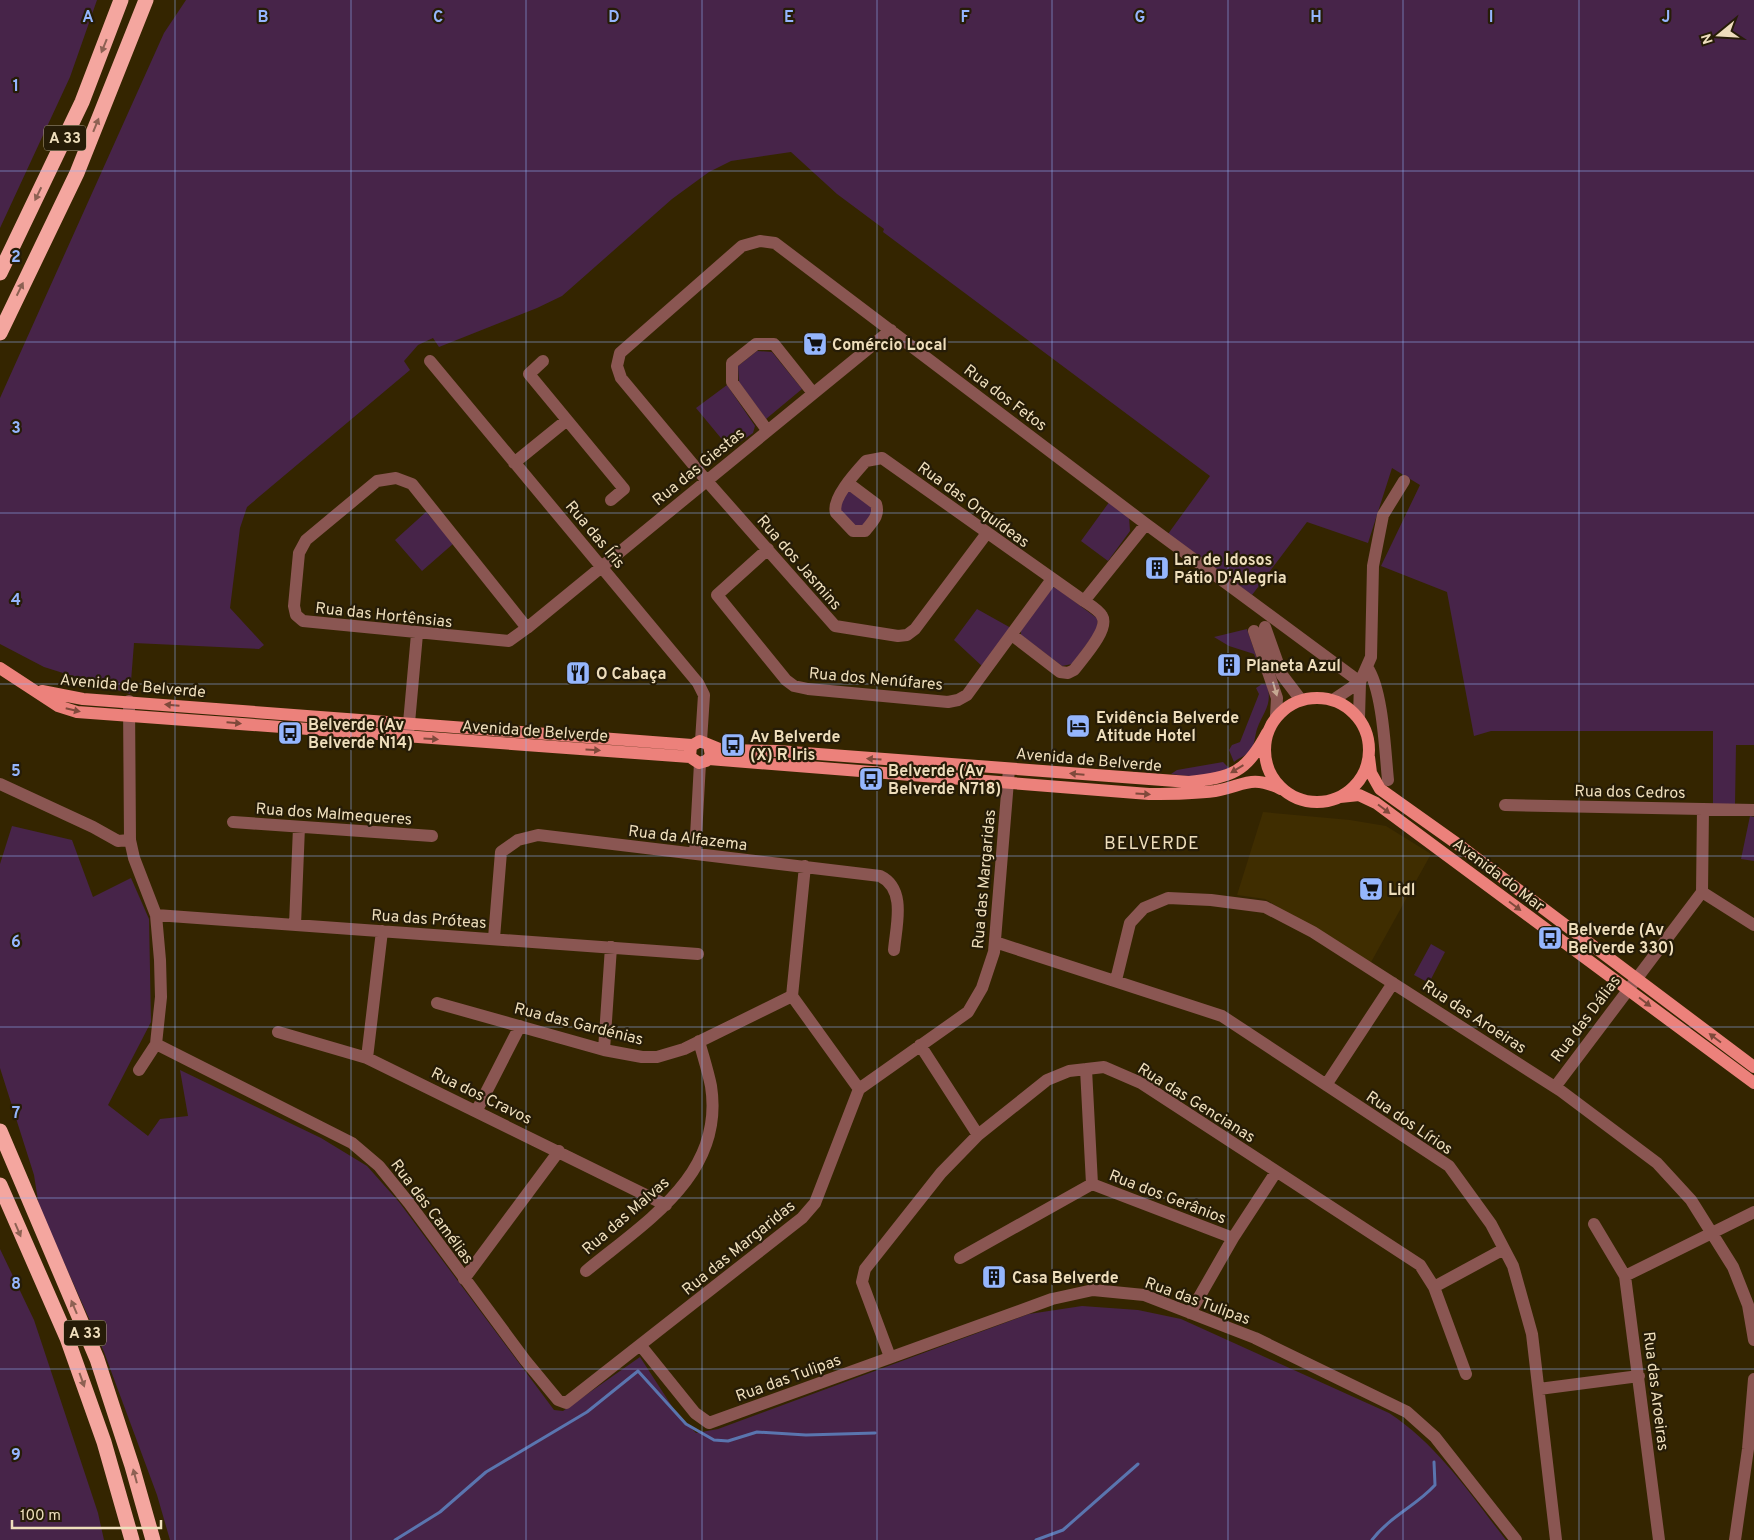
<svg xmlns="http://www.w3.org/2000/svg" width="1754" height="1540" font-family="Overpass,sans-serif">
<rect width="100%" height="100%" fill="#342500"/>
<!-- built -->
<path fill="#3f2d00" d="M 1263,812 L 1350,820 L 1386,826 L 1431,854 L 1370,964 L 1265,899 L 1237,895 Z"/>
<!-- green -->
<path fill="#472449" d="M 0,0 L 97,0 L 70,77 L 0,228 Z
M 186,0 L 1754,0 L 1754,745 L 1736,745 L 1735,805 L 1713,804 L 1713,731 L 1491,731 L 1474,736 L 1447,592 L 1381,566 L 1420,485 L 1392,468 L 1368,543 L 1307,522 L 1252,595 L 1168,534 L 1210,476 L 883,232 L 884,229 L 837,194 L 791,152 L 731,161 L 709,172 L 672,199 L 562,296 L 537,308 L 439,347 L 433,338 L 418,345 L 404,361 L 410,370 L 247,507 L 240,528 L 230,608 L 264,645 L 259,649 L 134,643 L 130,694 L 44,667 L 0,644 L 0,398 L 164,33 Z
M 757,351 L 772,352 L 802,389 L 766,419 L 739,382 L 738,366 Z
M 727,385 L 755,426 L 753,433 L 730,449 L 696,408 Z
M 847,490 L 873,505 L 874,512 L 859,530 L 840,515 L 837,503 Z
M 1110,501 L 1129,517 L 1130,531 L 1108,561 L 1081,541 Z
M 426,512 L 454,543 L 422,571 L 395,540 Z
M 1055,587 L 1098,619 L 1097,630 L 1072,664 L 1062,666 L 1021,635 L 1021,631 L 1045,591 Z
M 977,609 L 1011,628 L 983,667 L 954,640 Z
M 1247,629 L 1263,676 L 1254,654 L 1229,646 L 1214,637 Z
M 1262,684 L 1267,685 C 1273,705 1263,712 1257,729 C 1255,735 1255,742 1252,748 C 1247,756 1240,757 1234,762 L 1229,750 L 1232,745 L 1240,742 L 1259,694 L 1256,688 Z
M 1223,762 L 1229,768 C 1209,776 1192,778 1171,774 L 1177,770 Z
M 1750,816 L 1754,817 L 1754,861 L 1741,859 Z
M 12,826 L 72,840 L 93,897 L 131,878 L 149,919 L 151,1022 L 108,1105 L 148,1136 L 160,1119 L 188,1116 L 180,1070 L 321,1138 L 367,1166 L 399,1202 L 554,1410 L 563,1411 L 640,1357 L 677,1414 L 696,1433 L 718,1429 L 1029,1314 L 1082,1306 L 1138,1310 L 1181,1319 L 1389,1413 C 1438,1445 1470,1494 1506,1540 L 170,1540 L 157,1495 L 104,1352 L 39,1207 L 34,1175 L 0,1068 L 0,864 Z
M 1431,944 L 1445,952 L 1429,983 L 1414,975 Z
M 0,1249 L 34,1320 L 98,1513 L 104,1540 L 0,1540 Z"/>
<g fill="none" stroke-linecap="round" stroke-linejoin="round">
<!-- stream -->
<path stroke="#5a75af" stroke-width="3" d="M 395,1540 L 440,1512 L 486,1472 L 587,1412 L 638,1371 L 686,1424 L 714,1440 L 728,1441 L 757,1432 L 806,1435 L 875,1433
M 1036,1540 L 1063,1530 L 1138,1464
M 1372,1540 C 1389,1517 1416,1506 1435,1485 L 1434,1462"/>
<!-- minor -->
<path stroke="#8a5652" stroke-width="12" d="M 430,361 L 698,683 L 704,695 L 701,741
M 543,361 L 529,374 L 624,489 L 611,500
M 767,430 L 732,382 L 732,363 L 756,344 L 774,344 L 813,393
M 514,463 L 567,420
M 848,483 L 876,504 C 880,516 872,522 865,531 L 853,531 L 836,513 C 831,499 856,472 866,461 L 882,458 L 1084,601 C 1090,605 1099,610 1102,616 C 1110,629 1083,658 1074,670 L 1068,673 L 1060,672 L 1012,635
M 987,533 L 915,629 L 907,635 L 898,636 L 835,626 L 706,480 L 621,378 L 617,366 L 620,353 L 742,246 L 760,241 L 775,243 L 1146,524 L 1360,682
M 768,549 L 717,595 L 786,680 L 794,686 L 808,689 L 948,702 L 958,700 L 967,695 L 1052,579
M 1084,601 L 1146,524
M 1265,627 L 1282,675 L 1301,700
M 527,628 L 412,484 L 396,478 L 377,481 L 306,540 L 299,553 L 294,606 L 296,615 L 303,621 L 509,641 L 527,628 L 891,330
M 1254,631 L 1277,698 L 1276,716
M 1367,667 C 1383,690 1385,751 1388,780
M 1333,700 L 1360,682
M 129,701 L 130,840 L 134,858 L 156,915 L 160,960 L 161,997 L 156,1044 L 139,1070
M 1359,718 L 1360,682 L 1371,657 L 1373,566 L 1383,515 L 1404,481
M 408,734 L 417,634
M 0,784 L 93,827 L 118,841 L 130,840
M 1505,805 L 1754,810
M 233,822 L 432,836
M 695,854 L 700,763
M 805,866 L 792,996 L 859,1089
M 1702,892 L 1754,925
M 156,915 L 698,954
M 295,925 L 299,827
M 494,938 L 501,852 L 518,840 L 538,835 L 880,876 C 907,889 896,926 894,950
M 995,942 L 1222,1016 L 1449,1166 L 1491,1224 L 1513,1266 L 1532,1334 L 1556,1540
M 1116,980 L 1130,923 L 1144,908 L 1168,898 L 1211,900 L 1265,907 L 1313,932 L 1561,1091 L 1657,1163 L 1691,1200 L 1733,1267 L 1748,1305 L 1754,1340
M 437,1003 L 604,1050 L 642,1057 L 657,1057 L 684,1049 L 792,996
M 278,1032 L 367,1058 L 666,1205
M 156,1044 L 352,1143 L 379,1166 L 409,1203 L 525,1360 L 558,1400 L 566,1403 L 802,1218 L 815,1203 L 859,1089 L 968,1012 L 982,988 L 994,952 L 1009,769
M 920,1045 L 978,1135
M 604,1050 L 611,947
M 367,1058 L 382,931
M 1086,1069 L 1092,1184
M 1326,1085 L 1393,983
M 1555,1087 L 1702,892 L 1703,809
M 477,1110 L 520,1026
M 1594,1224 L 1625,1276 L 1659,1540
M 960,1258 L 1092,1184 L 1233,1238
M 586,1271 C 645,1222 725,1175 711,1086 C 708,1071 703,1056 699,1041
M 1625,1276 L 1754,1212
M 464,1279 L 559,1151
M 1434,1287 L 1504,1249
M 1190,1313 L 1233,1238 L 1276,1172
M 641,1346 L 695,1413 L 709,1423 L 1052,1299 L 1093,1290 L 1144,1295 L 1255,1338 L 1407,1412 L 1435,1437 L 1516,1540
M 890,1357 L 862,1282 L 865,1269 L 941,1173 L 978,1135 L 1047,1080 L 1069,1071 L 1104,1067 L 1141,1083 L 1420,1265 L 1434,1287 L 1466,1374
M 1539,1389 L 1639,1376
M 1735,1540 L 1748,1449 L 1754,1379"/>
<!-- major -->
<path stroke="#ec817b" stroke-width="12" d="M 0,668 L 58,706 L 77,712 L 690,757
M 42,691 L 83,699 L 692,745
M1265 750a52 52 0 1 1 104 0a52 52 0 1 1-104 0Z
M 709,745 L 711,756 L 706,761 L 699,763 L 690,757 L 691,746 L 700,741 L 722,750 L 778,751 L 1189,782 C 1232,777 1246,773 1267,733
M 1369,757 L 1371,773 L 1380,789 L 1463,848 L 1754,1067
M 709,759 L 1149,794 C 1171,794 1193,794 1215,791 C 1244,786 1250,774 1281,789
M 1340,797 L 1359,795 L 1376,803 L 1754,1083"/>
<!-- highway -->
<path stroke="#f4a69f" stroke-width="15" d="M 0,273 L 82,102 L 121,0
M 0,333 L 77,173 L 146,0
M 0,1131 L 97,1359 L 132,1466 L 153,1540
M 0,1185 L 67,1338 L 104,1442 L 132,1540"/>
</g>
<!-- one-way arrows -->
<defs><path id="oneway-solid" d="M-6-.8H1V-3.2L6.5 0L1 3.2V.8H-6Z" transform="scale(1.25)"/></defs>
<g fill="#8d6153">
<use href="#oneway-solid" transform="translate(104 46) rotate(112)"/>
<use href="#oneway-solid" transform="translate(96 125) rotate(-68)"/>
<use href="#oneway-solid" transform="translate(38 194) rotate(116)"/>
<use href="#oneway-solid" transform="translate(20 289) rotate(-64)"/>
<use href="#oneway-solid" transform="translate(18 1230) rotate(67)"/>
<use href="#oneway-solid" transform="translate(74 1307) rotate(-113)"/>
<use href="#oneway-solid" transform="translate(82 1380) rotate(70)"/>
<use href="#oneway-solid" transform="translate(135 1476) rotate(-105)"/>
</g>
<use fill="#c6a892" href="#oneway-solid" transform="translate(1275 689) rotate(74)"/>
<g fill="#7f493b">
<use href="#oneway-solid" transform="translate(172 705) rotate(-175)"/>
<use href="#oneway-solid" transform="translate(73 710) rotate(13)"/>
<use href="#oneway-solid" transform="translate(234 723) rotate(5)"/>
<use href="#oneway-solid" transform="translate(431 739) rotate(4)"/>
<use href="#oneway-solid" transform="translate(593 750) rotate(4)"/>
<use href="#oneway-solid" transform="translate(874 759) rotate(-176)"/>
<use href="#oneway-solid" transform="translate(1237 769) rotate(149)"/>
<use href="#oneway-solid" transform="translate(1077 774) rotate(-175)"/>
<use href="#oneway-solid" transform="translate(1143 794) rotate(4)"/>
<use href="#oneway-solid" transform="translate(1384 809) rotate(37)"/>
<use href="#oneway-solid" transform="translate(1515 906) rotate(37)"/>
<use href="#oneway-solid" transform="translate(1645 1002) rotate(37)"/>
<use href="#oneway-solid" transform="translate(1715 1038) rotate(-143)"/>
</g>
<!-- grid -->
<path fill="none" stroke="#95b6fd" stroke-width="1" stroke-opacity="0.55" d="M 175,0 L 175,1540M 351,0 L 351,1540M 526,0 L 526,1540M 702,0 L 702,1540M 877,0 L 877,1540M 1052,0 L 1052,1540M 1228,0 L 1228,1540M 1403,0 L 1403,1540M 1579,0 L 1579,1540M 0,171 L 1754,171M 0,342 L 1754,342M 0,513 L 1754,513M 0,684 L 1754,684M 0,856 L 1754,856M 0,1027 L 1754,1027M 0,1198 L 1754,1198M 0,1369 L 1754,1369"/>
<!-- icons -->
<defs>
<symbol id="supermarket-square" viewBox="-11 -11 22 22"><rect x="-9" y="-9" width="18" height="18" rx="4" fill="#95b6fd" stroke="#261c07"/><path d="M-6-5.5h2.5l.6 2H6L4.5 2H-2.5L-4.4-4H-6ZM-1.5 3.2a1.3 1.3 0 1 0 .1 0ZM3 3.2a1.3 1.3 0 1 0 .1 0Z" fill="#111"/></symbol>
<symbol id="building-square" viewBox="-11 -11 22 22"><rect x="-9" y="-9" width="18" height="18" rx="4" fill="#95b6fd" stroke="#261c07"/><path d="M-4-6H4V6H1V3H-1V6H-4ZM-2.5-4.3h1.7v1.8h-1.7ZM.8-4.3h1.7v1.8H.8ZM-2.5-1h1.7V.8h-1.7ZM.8-1h1.7V.8H.8Z" fill="#111"/></symbol>
<symbol id="restaurant-square" viewBox="-11 -11 22 22"><rect x="-9" y="-9" width="18" height="18" rx="4" fill="#95b6fd" stroke="#261c07"/><path d="M-5-6h1v4h1v-4h1v4h1v-4h1v5L-1.5 .5V6h-2V.5L-5-1ZM5-6V6H3V1.5H1.5Q1.5-4 5-6Z" fill="#111"/></symbol>
<symbol id="hotel-square" viewBox="-11 -11 22 22"><rect x="-9" y="-9" width="18" height="18" rx="4" fill="#95b6fd" stroke="#261c07"/><path d="M-6-4.5h1.5V1H6V5H4.5V3h-9V5H-6ZM-4 0a1.8 1.8 0 1 1 3.6 0ZM.5 0V-2.5h3Q6-2.5 6 0Z" fill="#111"/></symbol>
<symbol id="bus-square" viewBox="-11 -11 22 22"><rect x="-9" y="-9" width="18" height="18" rx="4" fill="#95b6fd" stroke="#261c07"/><path d="M-5-6H5V4H4V6H2V4H-2V6H-4V4H-5ZM-3.5-4V0h7V-4ZM-3.5 1.2v1.5H-2V1.2ZM2 1.2v1.5H3.5V1.2Z" fill="#111"/></symbol>
</defs>
<g fill-rule="evenodd">
<use href="#supermarket-square" x="801" y="330" width="28" height="28"/>
<use href="#building-square" x="1143" y="554" width="28" height="28"/>
<use href="#building-square" x="1215" y="651" width="28" height="28"/>
<use href="#restaurant-square" x="564" y="659" width="28" height="28"/>
<use href="#hotel-square" x="1064" y="712" width="28" height="28"/>
<use href="#bus-square" x="276" y="719" width="28" height="28"/>
<use href="#bus-square" x="719" y="731" width="28" height="28"/>
<use href="#bus-square" x="857" y="765" width="28" height="28"/>
<use href="#supermarket-square" x="1357" y="875" width="28" height="28"/>
<use href="#bus-square" x="1536" y="924" width="28" height="28"/>
<use href="#building-square" x="980" y="1263" width="28" height="28"/>
</g>
<g text-anchor="middle" stroke-width="4.5" stroke-linejoin="round" paint-order="stroke">
<!-- shield labels -->
<g fill="#261c07" stroke="#b2a486" stroke-width="1">
<rect x="44" y="125.5" width="42" height="25" rx="4"/>
<rect x="64" y="1320.5" width="42" height="25" rx="4"/>
</g>
<g font-size="15" font-weight="bold" fill="#eedebc">
<text x="65" y="143">A 33</text>
<text x="85" y="1338">A 33</text>
</g>
<!-- poi labels -->
<g font-size="16" font-weight="bold" fill="#eedebc" stroke="#261c07" text-anchor="start">
<text x="832" y="350">Comércio Local</text>
<text x="1174" y="565">Lar de Idosos<tspan x="1174" dy="18">Pátio D'Alegria</tspan></text>
<text x="1246" y="671">Planeta Azul</text>
<text x="596" y="679">O Cabaça</text>
<text x="1096" y="723">Evidência Belverde<tspan x="1096" dy="18">Atitude Hotel</tspan></text>
<text x="308" y="730">Belverde (Av<tspan x="308" dy="18">Belverde N14)</tspan></text>
<text x="750" y="742">Av Belverde<tspan x="750" dy="18">(X) R Iris</tspan></text>
<text x="888" y="776">Belverde (Av<tspan x="888" dy="18">Belverde N718)</tspan></text>
<text x="1388" y="895">Lidl</text>
<text x="1568" y="935">Belverde (Av<tspan x="1568" dy="18">Belverde 330)</tspan></text>
<text x="1012" y="1283">Casa Belverde</text>
</g>
<!-- street labels -->
<g font-size="16" fill="#eedebc" stroke="#261c07">
<text transform="translate(1006 397) rotate(37)" y="6">Rua dos Fetos</text>
<text transform="translate(698 466) rotate(-39)" y="6">Rua das Giestas</text>
<text transform="translate(974 504) rotate(36)" y="6">Rua das Orquídeas</text>
<text transform="translate(596 534) rotate(50)" y="6">Rua das Íris</text>
<text transform="translate(800 562) rotate(49)" y="6">Rua dos Jasmins</text>
<text transform="translate(384 614) rotate(6)" y="6">Rua das Hortênsias</text>
<text transform="translate(876 678) rotate(5)" y="6">Rua dos Nenúfares</text>
<text transform="translate(133 685) rotate(5)" y="6">Avenida de Belverde</text>
<text transform="translate(535 730) rotate(4)" y="6">Avenida de Belverde</text>
<text transform="translate(1089 759) rotate(5)" y="6">Avenida de Belverde</text>
<text transform="translate(1630 791) rotate(1)" y="6">Rua dos Cedros</text>
<text transform="translate(334 813) rotate(4)" y="6">Rua dos Malmequeres</text>
<text transform="translate(688 837) rotate(7)" y="6">Rua da Alfazema</text>
<text transform="translate(1499 874) rotate(37)" y="6">Avenida do Mar</text>
<text transform="translate(983 879) rotate(-85)" y="6">Rua das Margaridas</text>
<text transform="translate(429 918) rotate(4)" y="6">Rua das Próteas</text>
<text transform="translate(1475 1016) rotate(33)" y="6">Rua das Aroeiras</text>
<text transform="translate(1585 1018) rotate(-53)" y="6">Rua das Dálias</text>
<text transform="translate(579 1023) rotate(14)" y="6">Rua das Gardénias</text>
<text transform="translate(482 1095) rotate(26)" y="6">Rua dos Cravos</text>
<text transform="translate(1197 1102) rotate(32)" y="6">Rua das Gencianas</text>
<text transform="translate(1410 1122) rotate(34)" y="6">Rua dos Lírios</text>
<text transform="translate(1168 1196) rotate(21)" y="6">Rua dos Gerânios</text>
<text transform="translate(433 1211) rotate(53)" y="6">Rua das Camélias</text>
<text transform="translate(625 1215) rotate(-41)" y="6">Rua das Malvas</text>
<text transform="translate(738 1247) rotate(-39)" y="6">Rua das Margaridas</text>
<text transform="translate(1198 1300) rotate(20)" y="6">Rua das Tulipas</text>
<text transform="translate(788 1377) rotate(-20)" y="6">Rua das Tulipas</text>
<text transform="translate(1657 1391) rotate(83)" y="6">Rua das Aroeiras</text>
</g>
<!-- neighbourhood labels -->
<g font-size="18" letter-spacing="1" fill="#eedebc" stroke="#261c07">
<text x="1152" y="849">BELVERDE</text>
</g>
</g>
<g font-size="16" text-anchor="middle" font-weight="bold" fill="#95b6fd" stroke="#261c07" stroke-width="4.5" stroke-linejoin="round" paint-order="stroke">
<text x="88" y="22">A</text>
<text x="263" y="22">B</text>
<text x="438" y="22">C</text>
<text x="614" y="22">D</text>
<text x="789" y="22">E</text>
<text x="965" y="22">F</text>
<text x="1140" y="22">G</text>
<text x="1316" y="22">H</text>
<text x="1491" y="22">I</text>
<text x="1666" y="22">J</text>
<text x="16" y="91">1</text>
<text x="16" y="262">2</text>
<text x="16" y="433">3</text>
<text x="16" y="605">4</text>
<text x="16" y="776">5</text>
<text x="16" y="947">6</text>
<text x="16" y="1118">7</text>
<text x="16" y="1289">8</text>
<text x="16" y="1460">9</text>
</g>
<!-- north arrow -->
<g transform="translate(1719 35) rotate(252)" stroke="#261c07" stroke-width="4" paint-order="stroke">
<path d="M0-4L9 19L0 12L-9 19Z" fill="#eedebc"/>
<text y="-8" font-size="14" font-weight="bold" text-anchor="middle" fill="#eedebc">N</text>
</g>
<!-- scale -->
<path d="M12 1520v8h149v-8" fill="none" stroke="#eedebc" stroke-width="2.5"/>
<text x="20" y="1520" font-size="15" fill="#eedebc" stroke="#261c07" stroke-width="4" paint-order="stroke">100 m</text>
</svg>
